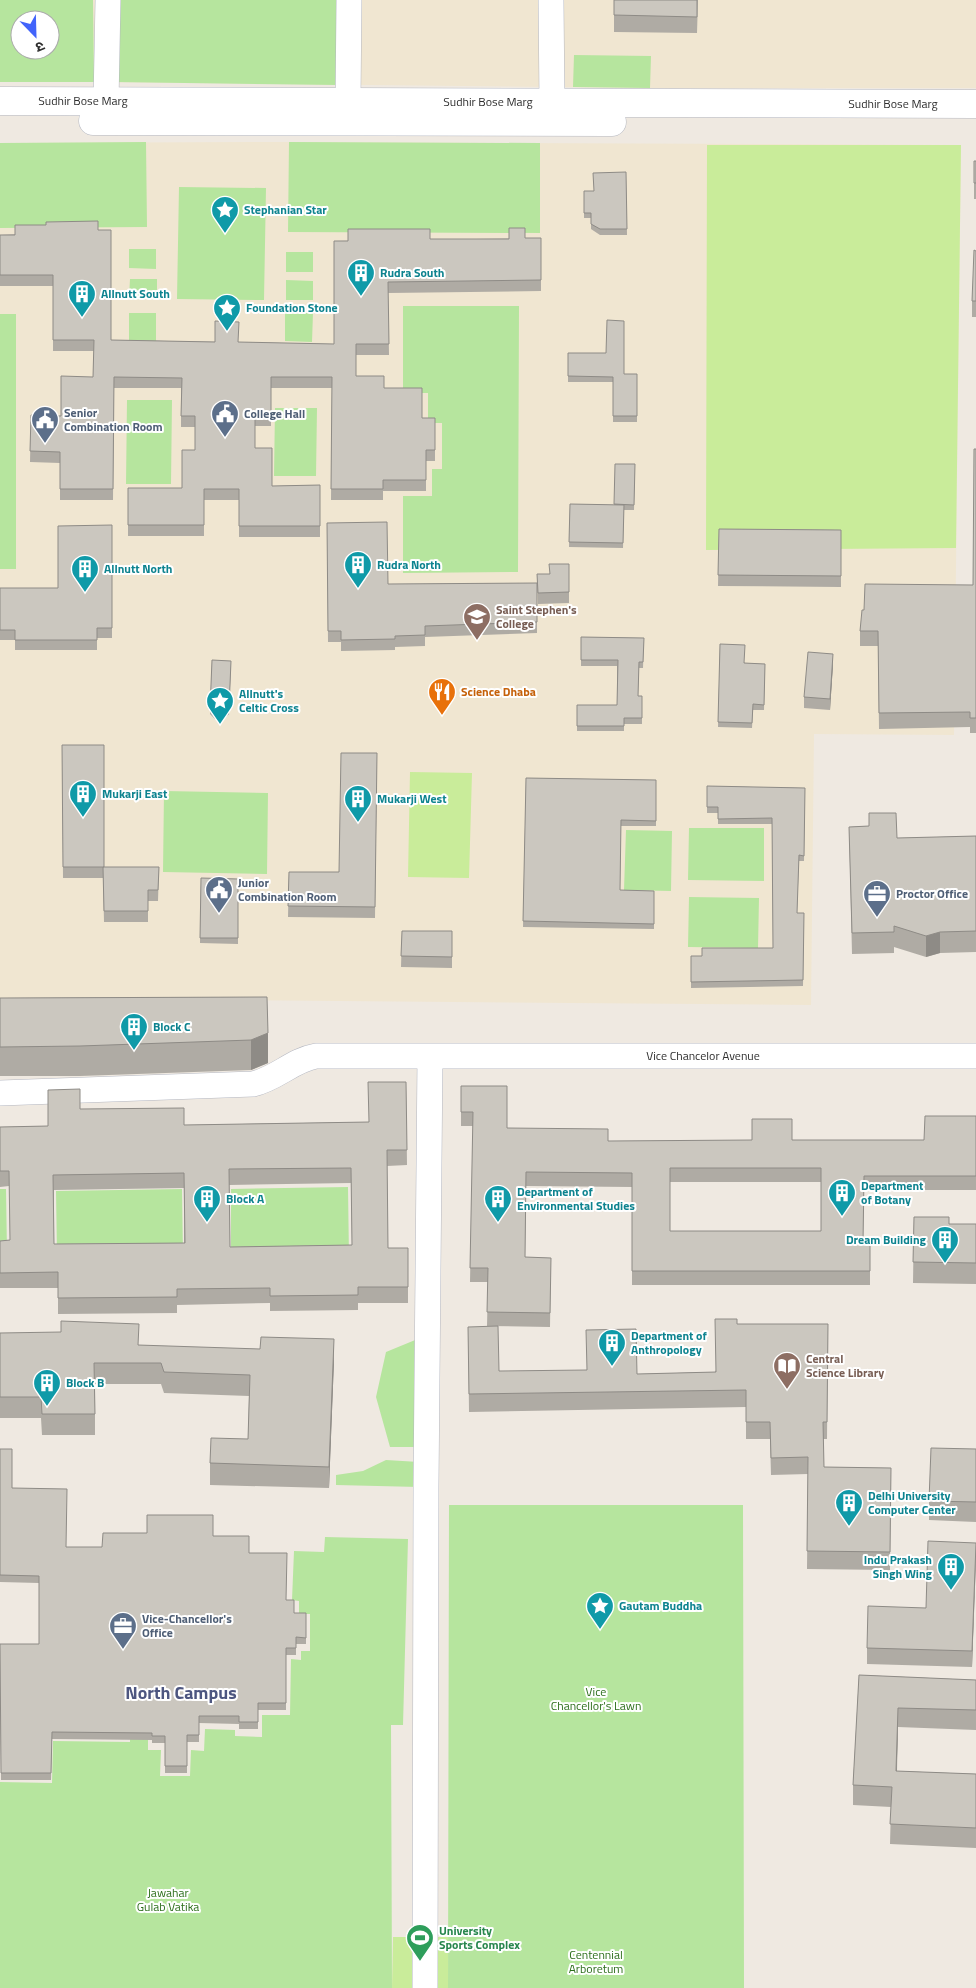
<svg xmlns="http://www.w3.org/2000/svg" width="976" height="1988" font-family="'Titillium Web','Noto Sans Devanagari',sans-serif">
<rect width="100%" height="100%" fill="#efe9e1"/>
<!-- education -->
<path fill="#f0e6d1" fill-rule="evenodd" d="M 0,0 L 976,0 L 976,88 L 650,88 L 94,82 L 0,82 ZM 20,20 L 50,20 L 50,50 L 20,50 Z
M 289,142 L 961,145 L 954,735 L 814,734 L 811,1005 L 0,998 L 0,143 Z"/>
<!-- green -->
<path fill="#b6e59e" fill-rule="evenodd" d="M 0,0 L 93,0 L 94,82 L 0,82 ZM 20,20 L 50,20 L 50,50 L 20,50 Z
M 114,0 L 339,0 L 338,85 L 113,82 Z
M 574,55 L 651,56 L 650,88 L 573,87 Z
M 146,142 L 147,227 L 0,228 L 0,143 Z
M 289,142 L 540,143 L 540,233 L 288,232 Z
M 179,187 L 266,188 L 264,300 L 177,299 Z
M 129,249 L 156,249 L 156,269 L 129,268 Z
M 286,252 L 313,252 L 313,272 L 286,272 Z
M 130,279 L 157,279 L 157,298 L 129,298 Z
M 286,280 L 313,281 L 313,300 L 286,300 Z
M 403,306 L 519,306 L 518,572 L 403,573 L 403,496 L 432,496 L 432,469 L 442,469 L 442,423 L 428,423 L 428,393 L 403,393 Z
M 129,313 L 156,313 L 156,341 L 129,341 Z
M 285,313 L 313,313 L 312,342 L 285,341 Z
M 0,314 L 16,314 L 16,569 L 0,569 Z
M 127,400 L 172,400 L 171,484 L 126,484 Z
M 275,408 L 317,408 L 316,476 L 274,476 Z
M 164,791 L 268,793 L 267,874 L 163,872 Z
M 689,828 L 764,828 L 764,881 L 688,880 Z
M 626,830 L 672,831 L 671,891 L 624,890 Z
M 689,897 L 759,898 L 758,948 L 688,947 Z
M 348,1187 L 349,1259 L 231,1260 L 231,1189 Z
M 0,1189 L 6,1189 L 7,1253 L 0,1254 Z
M 182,1189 L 183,1255 L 57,1257 L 56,1191 Z
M 420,1338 L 421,1447 L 390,1447 L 376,1397 L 386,1352 Z
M 386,1460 L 419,1462 L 419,1487 L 336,1485 L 336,1475 L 363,1471 Z
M 449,1505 L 743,1505 L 744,1988 L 448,1988 Z
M 325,1537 L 408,1539 L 403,1725 L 391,1725 L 392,1988 L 0,1988 L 0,1782 L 52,1783 L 53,1741 L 130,1742 L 130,1727 L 148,1727 L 148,1750 L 161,1750 L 160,1776 L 190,1776 L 191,1750 L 204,1751 L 205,1729 L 235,1730 L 235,1736 L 262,1737 L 262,1715 L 290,1715 L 291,1659 L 301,1660 L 301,1651 L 310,1651 L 310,1614 L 299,1614 L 299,1601 L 292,1600 L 294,1551 L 324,1552 Z"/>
<!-- pitch -->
<path fill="#c9ec9a" d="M 707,145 L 961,145 L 956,548 L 706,550 Z
M 410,772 L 472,773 L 469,878 L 408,877 Z
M 393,1937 L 448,1937 L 448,1988 L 392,1988 Z"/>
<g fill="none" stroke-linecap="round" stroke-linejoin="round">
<defs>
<path id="street" d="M 551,0 L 552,103
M 348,101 L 349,0
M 106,102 L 108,0
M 0,1093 L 253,1084 C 276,1079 293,1060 316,1056 L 976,1056
M 425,1988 L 426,1486 L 430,1057"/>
<path id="secondary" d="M 0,101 L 976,104
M 93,121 L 612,122"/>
</defs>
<!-- street casing -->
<use href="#street" stroke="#b4b7c1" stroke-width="26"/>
<!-- secondary casing -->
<use href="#secondary" stroke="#b4b7c1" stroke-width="29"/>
<!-- street -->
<use href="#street" stroke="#fff" stroke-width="25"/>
<!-- secondary -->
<use href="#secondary" stroke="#fff" stroke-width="28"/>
</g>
<!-- wall -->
<path fill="#afaba4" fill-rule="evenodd" d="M 614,0 L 698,0 L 697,33 L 614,32 Z
M 974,161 L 976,161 L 976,199 L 974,199 Z
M 626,172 L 627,235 L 600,235 L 591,229 L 591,218 L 584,218 L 584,191 L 594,191 Z
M 98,230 L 111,340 L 334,344 L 334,241 L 541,238 L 541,291 L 388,293 L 389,355 L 356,355 L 356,376 L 384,388 L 422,418 L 435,418 L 435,461 L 426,461 L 426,491 L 383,491 L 383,500 L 331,500 L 332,388 L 271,388 L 271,426 L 255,426 L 255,448 L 272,486 L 320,485 L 320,537 L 239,537 L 239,500 L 204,500 L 204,536 L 128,536 L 128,488 L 182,488 L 195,450 L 195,427 L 181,427 L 181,388 L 114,388 L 113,500 L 60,500 L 60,463 L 30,462 L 31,415 L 61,416 L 93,377 L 94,351 L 53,351 L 53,286 L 0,286 L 0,235 Z
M 976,251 L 976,317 L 972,317 L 972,301 Z
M 568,353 L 624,374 L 637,374 L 637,422 L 613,422 L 613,382 L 568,382 Z
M 976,449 L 976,733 L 970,733 L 970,727 L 879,729 L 878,646 L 860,646 L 860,631 L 864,610 L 973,585 Z
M 635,464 L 634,510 L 624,510 L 623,548 L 569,547 L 570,504 L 614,505 Z
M 327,523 L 388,584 L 537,583 L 537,633 L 425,637 L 425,646 L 395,647 L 395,650 L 341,651 L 341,642 L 328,642 Z
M 112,525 L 112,638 L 97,638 L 97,650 L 15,650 L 15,640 L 0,640 L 0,588 L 58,588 Z
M 719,529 L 841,530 L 841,587 L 718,586 Z
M 569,564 L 569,603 L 538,604 L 537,574 L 549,574 Z
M 581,637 L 644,638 L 643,668 L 639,668 L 638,696 L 642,696 L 642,724 L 624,724 L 624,731 L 577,731 L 577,705 L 617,705 L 617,666 L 581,666 Z
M 720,644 L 745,663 L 765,664 L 764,710 L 753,710 L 752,728 L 718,727 Z
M 212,660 L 229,714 L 223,719 L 215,719 L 210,714 Z
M 833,664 L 830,710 L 804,708 L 804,697 Z
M 62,745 L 104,867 L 159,867 L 158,901 L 148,901 L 148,922 L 104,922 L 103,878 L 63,878 Z
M 377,753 L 375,918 L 288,917 L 289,872 L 339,872 Z
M 526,778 L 656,780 L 656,826 L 621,826 L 620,890 L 654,891 L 654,929 L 523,927 Z
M 707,786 L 805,788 L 804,861 L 799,861 L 797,913 L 804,913 L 803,986 L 691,988 L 691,956 L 702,956 L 773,948 L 772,824 L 718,824 L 718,813 L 707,813 Z
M 869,813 L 897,838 L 976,836 L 976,952 L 940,953 L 926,957 L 894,947 L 894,953 L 852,954 L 849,827 L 869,826 Z
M 201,878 L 238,879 L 238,944 L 200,943 Z
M 402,931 L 452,931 L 452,968 L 401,967 Z
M 267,997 L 268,1063 L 251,1070 L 80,1076 L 0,1076 L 0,998 Z
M 406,1082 L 407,1165 L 387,1166 L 388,1248 L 408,1248 L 408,1303 L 358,1303 L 358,1310 L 270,1311 L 270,1303 L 177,1305 L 177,1313 L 58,1314 L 58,1288 L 0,1288 L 0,1241 L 10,1240 L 9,1186 L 0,1187 L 0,1127 L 48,1126 L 80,1109 L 184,1125 L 369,1122 ZM 351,1183 L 352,1245 L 230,1247 L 229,1185 ZM 184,1188 L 184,1243 L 54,1244 L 54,1190 Z
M 461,1086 L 507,1128 L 608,1141 L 924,1140 L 976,1116 L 976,1190 L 864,1190 L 863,1242 L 870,1242 L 870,1285 L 632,1285 L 632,1187 L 526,1186 L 525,1257 L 551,1258 L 550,1327 L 487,1326 L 488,1282 L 470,1282 L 473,1126 L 461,1126 ZM 670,1182 L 821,1182 L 821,1231 L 670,1231 Z
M 914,1217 L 949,1224 L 976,1224 L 976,1284 L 913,1283 Z
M 737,1324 L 828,1324 L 827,1439 L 823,1439 L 824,1467 L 891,1468 L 890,1570 L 807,1569 L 808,1474 L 771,1475 L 770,1439 L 746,1439 L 746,1407 L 469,1412 L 468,1327 L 499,1371 L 637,1374 L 715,1372 Z
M 0,1333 L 139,1345 L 334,1360 L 329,1488 L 210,1485 L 210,1463 L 248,1439 L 249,1396 L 164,1393 L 161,1384 L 95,1384 L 95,1435 L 42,1435 L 41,1418 L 0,1418 Z
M 0,1449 L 12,1488 L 66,1547 L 102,1547 L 213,1536 L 249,1553 L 286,1600 L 294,1613 L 306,1620 L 306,1644 L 296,1644 L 296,1655 L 286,1655 L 286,1710 L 258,1710 L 258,1729 L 239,1729 L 239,1724 L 199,1723 L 199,1742 L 187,1742 L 187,1773 L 165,1773 L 165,1743 L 152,1743 L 152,1740 L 52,1739 L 51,1780 L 1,1780 L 0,1644 L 39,1644 L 39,1583 L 0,1582 Z
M 976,1449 L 976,1522 L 929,1520 L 929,1501 Z
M 976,1543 L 972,1667 L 867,1664 L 867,1648 L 926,1608 Z
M 859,1675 L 976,1680 L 976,1730 L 898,1727 L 897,1771 L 976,1774 L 976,1848 L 890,1844 L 891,1807 L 853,1805 L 853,1785 Z"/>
<!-- shaded-wall -->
<path fill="#8e8b86" d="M 833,654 L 833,664 L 830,710 L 830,699 Z
M 231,661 L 229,714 L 223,719 L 223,714 Z
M 940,932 L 940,953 L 926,957 L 926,936 Z
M 268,1033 L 268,1063 L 251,1070 L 251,1040 Z
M 334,1339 L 334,1360 L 329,1488 L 329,1467 Z
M 976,1544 L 976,1560 L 972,1667 L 972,1651 Z
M 898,1708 L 898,1727 L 896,1791 L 896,1771 Z"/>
<!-- building -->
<path fill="#cbc7bf" stroke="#8e8b86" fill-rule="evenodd" d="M 614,0 L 697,0 L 697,17 L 614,15 Z
M 974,161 L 976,161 L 976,183 L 974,183 Z
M 626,172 L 627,229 L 600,229 L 591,224 L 591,213 L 584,213 L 584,191 L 594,191 L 593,173 Z
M 98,221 L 98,230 L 111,230 L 111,340 L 215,342 L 215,321 L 239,322 L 238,342 L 334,344 L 334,241 L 348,241 L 348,229 L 430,229 L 430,239 L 509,239 L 509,228 L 525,228 L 525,238 L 541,238 L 541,280 L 388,282 L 389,344 L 356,344 L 356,376 L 384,376 L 384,388 L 422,388 L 422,418 L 435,418 L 435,450 L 426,450 L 426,480 L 383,480 L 383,489 L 331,489 L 332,377 L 271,377 L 271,415 L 255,415 L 255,448 L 272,448 L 272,486 L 320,485 L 320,526 L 239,526 L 239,489 L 204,489 L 204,525 L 128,525 L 128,488 L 182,488 L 182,450 L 195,450 L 195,416 L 181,416 L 182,378 L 114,377 L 113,489 L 60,489 L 60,452 L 30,451 L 31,415 L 61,416 L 61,376 L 93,377 L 94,340 L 53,340 L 53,275 L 0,275 L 0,235 L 15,235 L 15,225 L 46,225 L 46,222 Z
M 974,250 L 976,251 L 976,301 L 972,301 Z
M 607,320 L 624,321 L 624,374 L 637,374 L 637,416 L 613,416 L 613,377 L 568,376 L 568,353 L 606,353 Z
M 974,449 L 976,449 L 976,718 L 970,718 L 970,712 L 879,713 L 878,631 L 860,631 L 862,610 L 864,610 L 865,584 L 973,585 Z
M 615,464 L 635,464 L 634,505 L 614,504 Z
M 570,504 L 624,505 L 623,543 L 569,542 Z
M 387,522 L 388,584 L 537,583 L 537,622 L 425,626 L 425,635 L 395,636 L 395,639 L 341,640 L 341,631 L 328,631 L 327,523 Z
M 112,525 L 112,628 L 97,628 L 97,640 L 15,640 L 15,630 L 0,630 L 0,588 L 58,588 L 58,526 Z
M 719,529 L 841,530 L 841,576 L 718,575 Z
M 549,564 L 569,564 L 569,592 L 538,593 L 537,574 L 550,574 Z
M 581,637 L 644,638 L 643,662 L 639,662 L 638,696 L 642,696 L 642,718 L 624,718 L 624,726 L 577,726 L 577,705 L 617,705 L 618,660 L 581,660 Z
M 720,644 L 745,645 L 744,663 L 765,664 L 764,705 L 753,704 L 752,723 L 718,722 Z
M 808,652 L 833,654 L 830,699 L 804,697 Z
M 212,660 L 231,661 L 229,708 L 223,714 L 215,714 L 210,709 Z
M 62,745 L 104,745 L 104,867 L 63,867 Z
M 341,753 L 377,753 L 375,907 L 288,906 L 289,872 L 339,872 Z
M 526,778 L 656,780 L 656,821 L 621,820 L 620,890 L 654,891 L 654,924 L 523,921 Z
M 707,786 L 805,788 L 804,856 L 799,855 L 797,913 L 804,913 L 803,980 L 691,982 L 691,956 L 702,956 L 702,948 L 773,948 L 772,818 L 718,819 L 718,807 L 707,807 Z
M 869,813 L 896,813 L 897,838 L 976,836 L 976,931 L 940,932 L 926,936 L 894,926 L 894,932 L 852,933 L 849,827 L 869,826 Z
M 103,867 L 159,867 L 158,890 L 148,890 L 148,911 L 104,911 Z
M 201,878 L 238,879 L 238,938 L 200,938 Z
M 402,931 L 452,931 L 452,957 L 401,956 Z
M 267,997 L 268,1033 L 251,1040 L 80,1046 L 0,1047 L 0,998 Z
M 368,1082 L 406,1082 L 407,1150 L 387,1150 L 388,1248 L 408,1248 L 408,1287 L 358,1287 L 358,1295 L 270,1296 L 270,1288 L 177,1289 L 177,1297 L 58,1298 L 58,1272 L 0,1273 L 0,1241 L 10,1240 L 9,1171 L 0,1171 L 0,1127 L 48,1126 L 48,1090 L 80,1089 L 80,1109 L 184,1108 L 184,1125 L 369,1122 ZM 351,1168 L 352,1245 L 230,1247 L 229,1169 ZM 184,1173 L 185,1243 L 54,1244 L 53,1175 Z
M 461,1086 L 507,1086 L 507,1128 L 608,1129 L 608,1141 L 752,1140 L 752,1119 L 792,1119 L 792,1140 L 924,1140 L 925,1116 L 976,1116 L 976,1176 L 864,1176 L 863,1242 L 870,1242 L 870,1271 L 632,1271 L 632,1173 L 526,1172 L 525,1257 L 551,1258 L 550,1313 L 487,1312 L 488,1268 L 470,1268 L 473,1112 L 461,1112 ZM 670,1168 L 821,1168 L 821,1231 L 670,1231 Z
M 914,1217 L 949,1217 L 949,1224 L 976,1224 L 976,1263 L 913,1262 Z
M 715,1319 L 737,1319 L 737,1324 L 828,1324 L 827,1422 L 823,1422 L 824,1467 L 891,1468 L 890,1552 L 807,1551 L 808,1457 L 771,1458 L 770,1422 L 746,1422 L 746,1390 L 469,1394 L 468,1327 L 498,1326 L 499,1371 L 587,1370 L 586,1330 L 636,1329 L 637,1374 L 716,1372 Z
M 61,1321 L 139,1324 L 138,1345 L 260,1349 L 261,1337 L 334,1339 L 329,1467 L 210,1463 L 211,1438 L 248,1439 L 250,1375 L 164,1372 L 161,1363 L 94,1363 L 95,1414 L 42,1414 L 41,1397 L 0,1397 L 0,1333 L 61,1332 Z
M 931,1448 L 976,1449 L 976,1502 L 929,1501 Z
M 0,1449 L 12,1449 L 12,1488 L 67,1489 L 66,1547 L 102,1547 L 103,1533 L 147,1533 L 147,1515 L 213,1515 L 213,1536 L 249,1536 L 249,1553 L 287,1553 L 286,1600 L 294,1600 L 294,1613 L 306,1613 L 306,1638 L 296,1637 L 296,1648 L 286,1648 L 286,1703 L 258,1703 L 258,1722 L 239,1722 L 239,1716 L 199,1716 L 199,1735 L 187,1735 L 187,1766 L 165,1766 L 165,1736 L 152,1736 L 152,1733 L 52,1732 L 51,1773 L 1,1773 L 0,1644 L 39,1644 L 39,1576 L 0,1575 Z
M 928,1541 L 976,1543 L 972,1651 L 867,1648 L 868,1606 L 926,1608 Z
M 859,1675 L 976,1680 L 976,1710 L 898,1708 L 896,1771 L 976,1774 L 976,1828 L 890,1824 L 892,1787 L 853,1785 Z"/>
<!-- icons -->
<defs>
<symbol id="sight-pin" viewBox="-11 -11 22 30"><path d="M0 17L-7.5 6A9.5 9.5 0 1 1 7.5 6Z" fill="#0f9aa8" stroke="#fff"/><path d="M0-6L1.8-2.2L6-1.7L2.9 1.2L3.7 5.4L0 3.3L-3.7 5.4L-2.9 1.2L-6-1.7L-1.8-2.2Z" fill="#fff"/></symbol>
<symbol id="building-pin" viewBox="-11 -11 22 30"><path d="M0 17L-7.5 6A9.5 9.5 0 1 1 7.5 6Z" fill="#0f9aa8" stroke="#fff"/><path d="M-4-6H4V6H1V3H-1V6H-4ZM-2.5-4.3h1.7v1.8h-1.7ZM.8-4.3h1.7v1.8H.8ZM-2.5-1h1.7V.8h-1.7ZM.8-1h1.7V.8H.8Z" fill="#fff"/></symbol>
<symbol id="civic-pin" viewBox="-11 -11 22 30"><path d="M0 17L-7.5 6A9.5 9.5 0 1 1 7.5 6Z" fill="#5c6f8a" stroke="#fff"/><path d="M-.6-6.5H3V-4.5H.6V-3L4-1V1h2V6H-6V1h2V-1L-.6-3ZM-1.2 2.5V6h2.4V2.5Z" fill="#fff"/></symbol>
<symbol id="university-pin" viewBox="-11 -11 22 30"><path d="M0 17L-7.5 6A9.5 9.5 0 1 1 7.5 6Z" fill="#8d6e63" stroke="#fff"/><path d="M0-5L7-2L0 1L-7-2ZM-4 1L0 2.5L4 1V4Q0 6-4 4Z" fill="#fff"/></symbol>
<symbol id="restaurant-pin" viewBox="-11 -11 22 30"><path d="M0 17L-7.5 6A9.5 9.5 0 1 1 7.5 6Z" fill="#e8710a" stroke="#fff"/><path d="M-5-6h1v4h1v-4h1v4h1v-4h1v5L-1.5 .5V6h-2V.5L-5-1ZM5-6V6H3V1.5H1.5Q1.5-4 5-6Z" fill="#fff"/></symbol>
<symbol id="office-pin" viewBox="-11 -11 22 30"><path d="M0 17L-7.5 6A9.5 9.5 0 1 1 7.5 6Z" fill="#5c6f8a" stroke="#fff"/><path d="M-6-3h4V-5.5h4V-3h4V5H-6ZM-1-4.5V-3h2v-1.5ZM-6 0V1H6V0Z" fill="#fff"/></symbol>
<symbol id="library-pin" viewBox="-11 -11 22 30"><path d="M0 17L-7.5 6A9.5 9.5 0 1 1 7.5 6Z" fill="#8d6e63" stroke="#fff"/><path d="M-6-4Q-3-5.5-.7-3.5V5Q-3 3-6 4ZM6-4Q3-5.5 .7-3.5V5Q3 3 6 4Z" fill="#fff"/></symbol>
<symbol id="stadium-pin" viewBox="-11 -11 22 30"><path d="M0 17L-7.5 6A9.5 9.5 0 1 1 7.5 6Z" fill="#2e9e5b" stroke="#fff"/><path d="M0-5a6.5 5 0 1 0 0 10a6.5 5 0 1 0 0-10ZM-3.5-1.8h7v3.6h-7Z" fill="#fff"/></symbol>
</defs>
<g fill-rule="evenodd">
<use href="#sight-pin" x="209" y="194" width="32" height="43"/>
<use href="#building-pin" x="345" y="257" width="32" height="43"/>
<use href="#building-pin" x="66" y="278" width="32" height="43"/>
<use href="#sight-pin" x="211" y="292" width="32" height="43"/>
<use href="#civic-pin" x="209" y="398" width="32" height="43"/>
<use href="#civic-pin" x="29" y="404" width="32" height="43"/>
<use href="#building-pin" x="342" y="549" width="32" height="43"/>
<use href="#building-pin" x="69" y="553" width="32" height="43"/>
<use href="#university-pin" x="461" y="601" width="32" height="43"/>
<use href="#restaurant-pin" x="426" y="676" width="32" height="43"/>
<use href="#sight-pin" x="204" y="685" width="32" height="43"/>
<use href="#building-pin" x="67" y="778" width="32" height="43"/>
<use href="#building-pin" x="342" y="783" width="32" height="43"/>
<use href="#civic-pin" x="203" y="874" width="32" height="43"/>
<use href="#office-pin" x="861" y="878" width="32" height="43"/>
<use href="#building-pin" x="118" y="1011" width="32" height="43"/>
<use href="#building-pin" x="826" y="1177" width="32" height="43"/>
<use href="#building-pin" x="191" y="1183" width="32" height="43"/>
<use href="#building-pin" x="482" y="1183" width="32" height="43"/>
<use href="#building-pin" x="929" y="1224" width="32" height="43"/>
<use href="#building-pin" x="596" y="1327" width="32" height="43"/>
<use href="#library-pin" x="771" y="1350" width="32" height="43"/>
<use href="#building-pin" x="31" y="1367" width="32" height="43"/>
<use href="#building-pin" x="833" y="1487" width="32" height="43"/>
<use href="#building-pin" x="935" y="1551" width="32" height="43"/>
<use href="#sight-pin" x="584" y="1590" width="32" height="43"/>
<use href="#office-pin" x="107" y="1610" width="32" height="43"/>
<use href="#stadium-pin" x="404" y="1922" width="32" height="43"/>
</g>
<g text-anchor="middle" stroke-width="4" stroke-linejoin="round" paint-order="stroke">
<!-- street labels -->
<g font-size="12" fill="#2e2e2e" stroke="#fff">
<text x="83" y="105">Sudhir Bose Marg</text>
<text x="488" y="106">Sudhir Bose Marg</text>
<text x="893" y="108">Sudhir Bose Marg</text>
<text x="703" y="1060">Vice Chancelor Avenue</text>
</g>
<!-- culture labels -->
<g font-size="12" font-weight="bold" fill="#0d838f" stroke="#fff" text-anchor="start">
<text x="244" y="214">Stephanian Star</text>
<text x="380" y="277">Rudra South</text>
<text x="101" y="298">Allnutt South</text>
<text x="246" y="312">Foundation Stone</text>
<text x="377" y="569">Rudra North</text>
<text x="104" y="573">Allnutt North</text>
<text x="239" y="698">Allnutt's<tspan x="239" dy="14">Celtic Cross</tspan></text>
<text x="102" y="798">Mukarji East</text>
<text x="377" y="803">Mukarji West</text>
<text x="153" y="1031">Block C</text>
<text x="861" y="1190">Department<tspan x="861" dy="14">of Botany</tspan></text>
<text x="517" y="1196">Department of<tspan x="517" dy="14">Environmental Studies</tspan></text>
<text x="226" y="1203">Block A</text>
<text x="926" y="1244" text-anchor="end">Dream Building</text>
<text x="631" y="1340">Department of<tspan x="631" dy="14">Anthropology</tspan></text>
<text x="66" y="1387">Block B</text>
<text x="868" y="1500">Delhi University<tspan x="868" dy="14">Computer Center</tspan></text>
<text x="932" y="1564" text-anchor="end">Indu Prakash<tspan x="932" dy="14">Singh Wing</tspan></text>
<text x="619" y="1610">Gautam Buddha</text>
</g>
<!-- service labels -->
<g font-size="12" font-weight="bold" fill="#4e5e75" stroke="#fff" text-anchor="start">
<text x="64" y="417">Senior<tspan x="64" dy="14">Combination Room</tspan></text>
<text x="244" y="418">College Hall</text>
<text x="238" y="887">Junior<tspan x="238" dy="14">Combination Room</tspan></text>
<text x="896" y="898">Proctor Office</text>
<text x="142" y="1623">Vice-Chancellor's<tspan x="142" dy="14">Office</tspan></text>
</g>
<!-- education labels -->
<g font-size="12" font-weight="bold" fill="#785e54" stroke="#fff" text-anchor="start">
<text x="496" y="614">Saint Stephen's<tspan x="496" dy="14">College</tspan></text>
<text x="806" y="1363">Central<tspan x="806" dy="14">Science Library</tspan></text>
</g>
<!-- food labels -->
<g font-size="12" font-weight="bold" fill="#c56008" stroke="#fff" text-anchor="start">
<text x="461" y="696">Science Dhaba</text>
</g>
<!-- park labels -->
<g font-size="12" fill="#2c6e1b" stroke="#fff">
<text x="596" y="1696">Vice<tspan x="596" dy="14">Chancellor's Lawn</tspan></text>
<text x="168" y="1897">Jawahar<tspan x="168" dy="14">Gulab Vatika</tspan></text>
<text x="596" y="1959">Centennial<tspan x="596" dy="14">Arboretum</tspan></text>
</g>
<!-- leisure labels -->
<g font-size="12" font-weight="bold" fill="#27864d" stroke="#fff" text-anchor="start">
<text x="439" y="1935">University<tspan x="439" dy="14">Sports Complex</tspan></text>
</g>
<!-- district labels -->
<g font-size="18" font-weight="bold" fill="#4d5680" stroke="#fff">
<text x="181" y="1699">North Campus</text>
</g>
</g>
<!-- north arrow -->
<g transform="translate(35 35) rotate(157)"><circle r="24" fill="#ffffff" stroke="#ababab"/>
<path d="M0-4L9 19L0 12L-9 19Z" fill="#4264fb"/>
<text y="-8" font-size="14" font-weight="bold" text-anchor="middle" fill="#2e2e2e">उ</text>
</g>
</svg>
